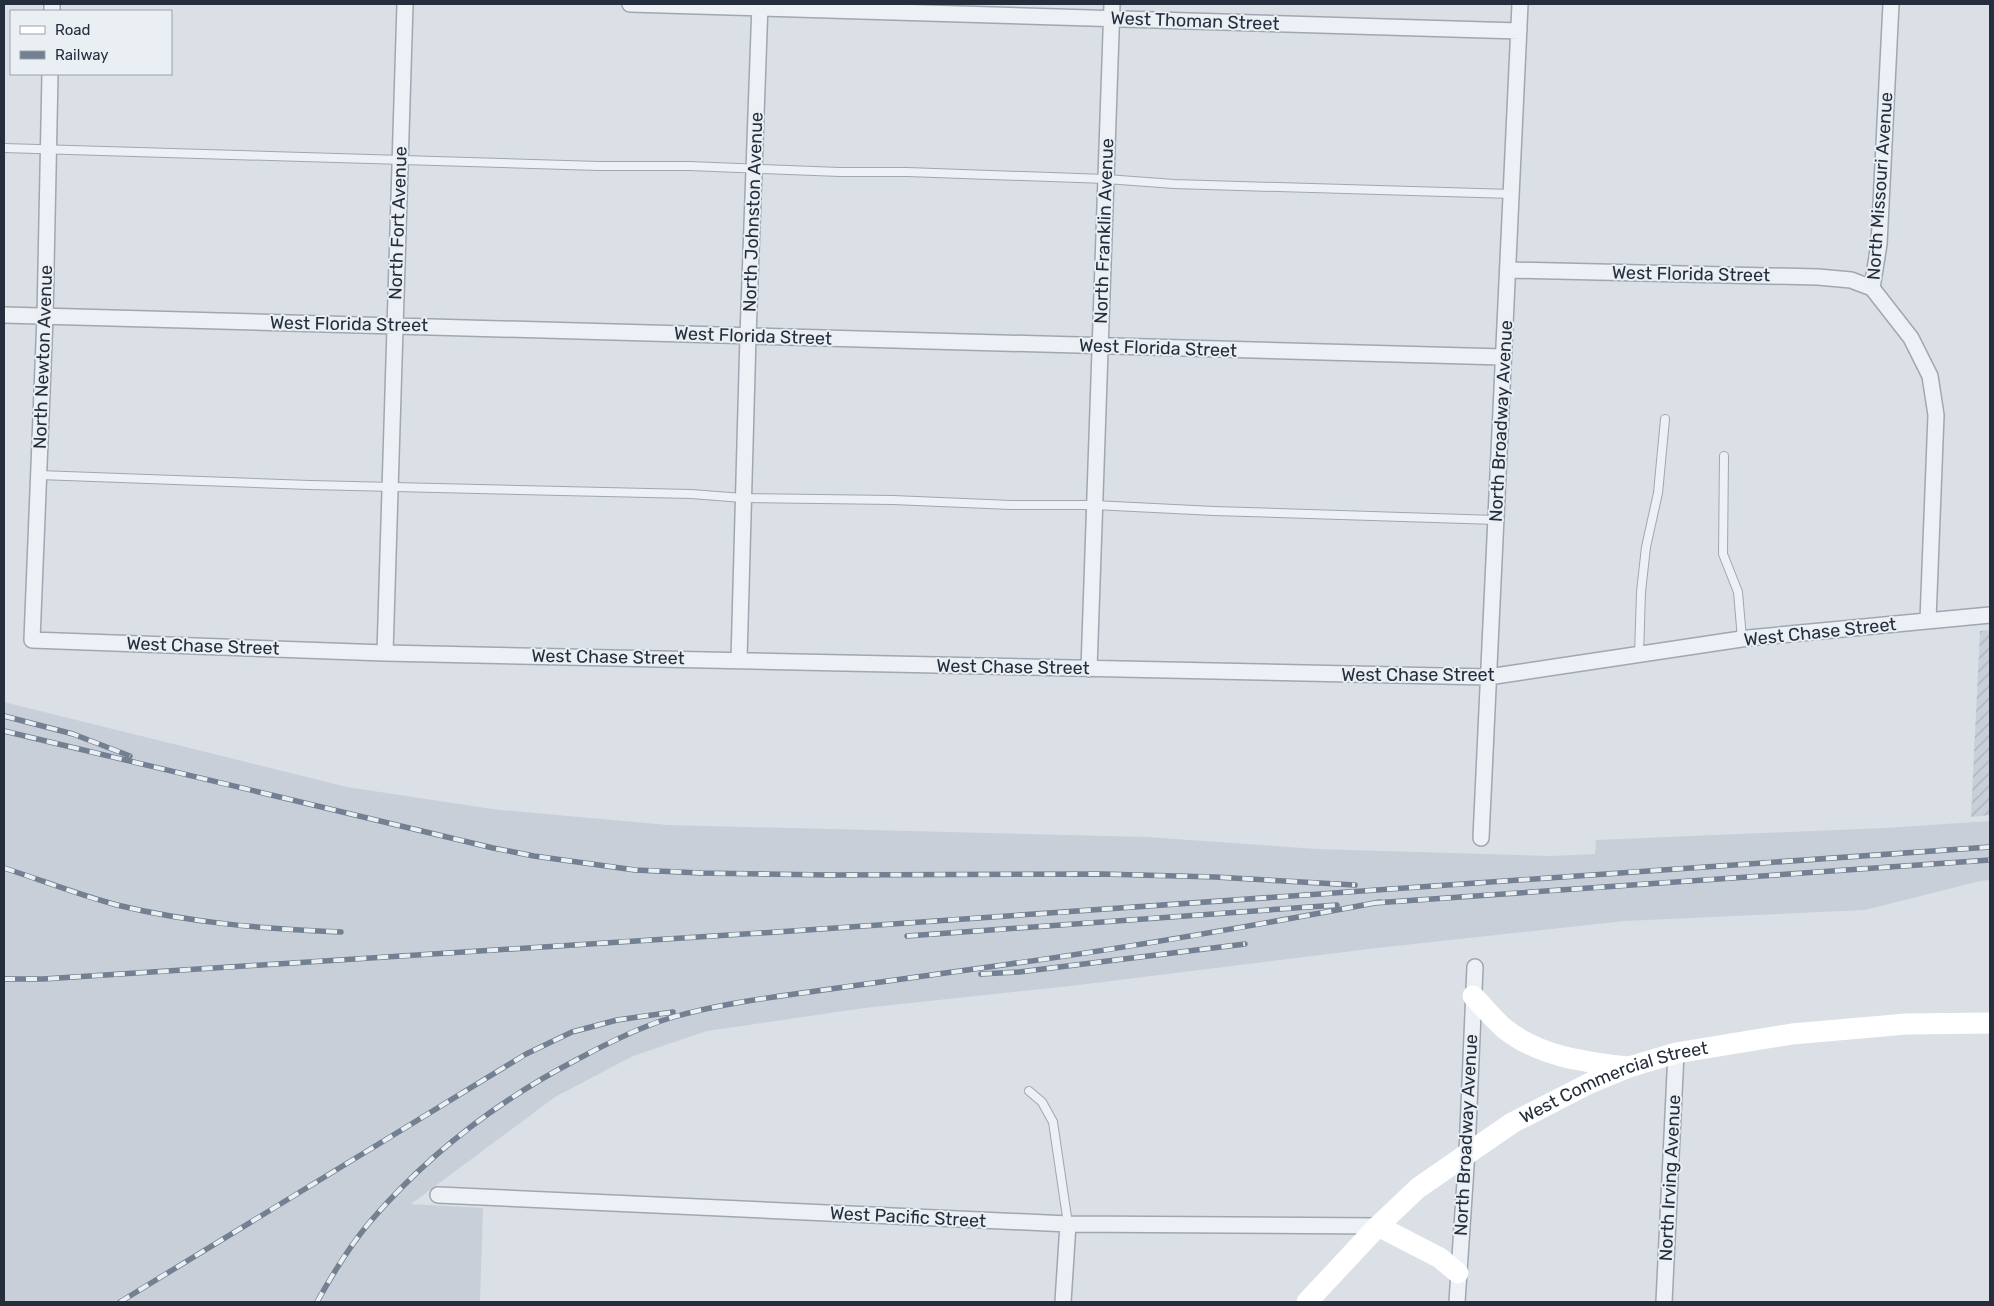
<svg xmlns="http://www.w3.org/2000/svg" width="1994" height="1306" font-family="Rubik,sans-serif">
<defs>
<pattern id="industrial-furrows" width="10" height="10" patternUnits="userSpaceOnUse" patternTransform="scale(1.25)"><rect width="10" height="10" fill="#c8cfd9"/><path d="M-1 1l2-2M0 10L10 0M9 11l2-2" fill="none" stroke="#acb2bb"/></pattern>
</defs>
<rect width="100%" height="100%" fill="#dae0e6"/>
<!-- built -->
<path fill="#c8cfd9" d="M 4,702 L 347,787 L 492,809 L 668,825 L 1146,837 L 1317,849 L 1551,856 L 1595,854 L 1596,840 L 1885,828 L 1990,821 L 1990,880 L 1980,881 L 1865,910 L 1625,921 L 1377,948 L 1079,985 L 864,1008 L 707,1031 L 633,1056 L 555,1097 L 411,1204 L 483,1208 L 480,1302 L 4,1302 Z"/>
<!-- industrial -->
<path fill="url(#industrial-furrows)" d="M 1990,630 L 1990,815 L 1971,817 L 1980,631 Z"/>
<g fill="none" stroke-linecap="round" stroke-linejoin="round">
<defs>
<path id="lane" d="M 4,148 L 599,166 L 689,166 L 840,172 L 907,172 L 1106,179 L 1174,184 L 1512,194
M 1724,456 L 1723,554 L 1738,592 L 1742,639
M 39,475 L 310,485 L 691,494 L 743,498 L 893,500 L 1011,505 L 1094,505 L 1214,511 L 1496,520
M 1639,655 L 1641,592 L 1646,547 L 1658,493 L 1665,419
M 1029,1091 L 1042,1102 L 1053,1122 L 1068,1224"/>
<path id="street" d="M 630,4 L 1519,31
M 1891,4 L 1879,244 L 1872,288 L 1911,338 L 1930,376 L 1936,415 L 1928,620
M 52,11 L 52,4
M 50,74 L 45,317 L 32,640 L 385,653 L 1488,677 L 1748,638 L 1990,615
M 1509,270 L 1818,277 L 1851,280 L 1872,288
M 4,315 L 1503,357
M 385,653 L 405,4
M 739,660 L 748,336 L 760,4
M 1089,669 L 1112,4
M 1481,838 L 1520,4
M 438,1195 L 1068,1224 L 1378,1226
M 1063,1302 L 1068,1224
M 1457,1302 L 1467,1152 L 1475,967
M 1664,1302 L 1676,1053"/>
</defs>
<!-- lane casing -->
<use href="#lane" stroke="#a0a7b0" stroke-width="10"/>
<!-- street casing -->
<use href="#street" stroke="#a0a7b0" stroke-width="18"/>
<!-- lane -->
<use href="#lane" stroke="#edf0f5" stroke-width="8"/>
<!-- street -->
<use href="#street" stroke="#edf0f5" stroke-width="15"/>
<!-- secondary -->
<g stroke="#fff" stroke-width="21">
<path d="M 1473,996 C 1484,1007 1494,1020 1505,1029 C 1540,1057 1586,1062 1628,1067"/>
<path d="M 1378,1226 L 1440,1258 L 1458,1273"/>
<path id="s1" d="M 1307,1302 L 1378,1226 L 1418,1188 L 1512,1123 L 1590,1083 L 1629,1067 L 1676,1053 L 1792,1034 L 1906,1024 L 1990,1023"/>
</g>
<defs>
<path id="rail" d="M 4,716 L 73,734 L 130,756
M 4,731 L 493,848 L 534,856 L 635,870 L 701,873 L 830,875 L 1102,874 L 1215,877 L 1355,885
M 4,868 C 41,880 79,895 117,905 C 191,923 265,929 341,932
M 1374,903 L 1990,860
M 907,936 L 1337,905
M 981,974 L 1019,972 L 1245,944
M 4,979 L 43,979 L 807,930 L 1990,847
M 120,1302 L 526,1054 L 572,1032 L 617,1020 L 673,1012
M 317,1302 C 332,1275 349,1247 369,1223 C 427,1155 499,1100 578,1059 C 608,1043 638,1028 670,1018 C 718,1004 767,998 816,991 C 881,982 946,973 1010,964 C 1134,947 1257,925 1380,902"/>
</defs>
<!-- rail casing -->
<use href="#rail" stroke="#738091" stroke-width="5.5"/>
<!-- rail -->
<use href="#rail" stroke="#eaeff4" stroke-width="4" stroke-dasharray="11" stroke-linecap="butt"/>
</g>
<g text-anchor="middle" stroke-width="4" stroke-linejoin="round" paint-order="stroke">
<!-- street labels -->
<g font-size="18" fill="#242e3d" stroke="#eaeff4">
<text transform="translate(1195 21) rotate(2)" y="6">West Thoman Street</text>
<text transform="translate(1880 186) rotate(-86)" y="6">North Missouri Avenue</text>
<text transform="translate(753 212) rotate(-88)" y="6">North Johnston Avenue</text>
<text transform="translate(398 223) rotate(-88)" y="6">North Fort Avenue</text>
<text transform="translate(1104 231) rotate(-88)" y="6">North Franklin Avenue</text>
<text transform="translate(1691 274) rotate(1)" y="6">West Florida Street</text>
<text transform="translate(349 324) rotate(1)" y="6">West Florida Street</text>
<text transform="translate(753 336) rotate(2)" y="6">West Florida Street</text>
<text transform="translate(1158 348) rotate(2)" y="6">West Florida Street</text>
<text transform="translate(43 357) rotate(-88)" y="6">North Newton Avenue</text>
<text transform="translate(1501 421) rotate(-87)" y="6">North Broadway Avenue</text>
<text transform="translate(1820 632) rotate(-6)" y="6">West Chase Street</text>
<text transform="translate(203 646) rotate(2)" y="6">West Chase Street</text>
<text transform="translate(608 657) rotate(1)" y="6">West Chase Street</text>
<text transform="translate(1013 667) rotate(1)" y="6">West Chase Street</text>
<text x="1418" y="681">West Chase Street</text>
<text dy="6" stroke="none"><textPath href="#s1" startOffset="384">West Commercial Street</textPath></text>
<text transform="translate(1466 1135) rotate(-87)" y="6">North Broadway Avenue</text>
<text transform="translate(1670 1178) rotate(-87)" y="6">North Irving Avenue</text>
<text transform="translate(908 1217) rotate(3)" y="6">West Pacific Street</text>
</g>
</g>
<!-- border -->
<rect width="1994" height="1306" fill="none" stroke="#242e3d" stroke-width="10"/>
<!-- legend -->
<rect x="10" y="10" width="162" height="65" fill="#eaeff4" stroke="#9ba2ab"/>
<rect x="20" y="26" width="25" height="8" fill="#ffffff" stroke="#9ba2ab"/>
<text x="55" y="35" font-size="15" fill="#242e3d">Road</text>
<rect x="20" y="51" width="25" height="8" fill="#738091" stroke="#9ba2ab"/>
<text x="55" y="60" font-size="15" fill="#242e3d">Railway</text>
</svg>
